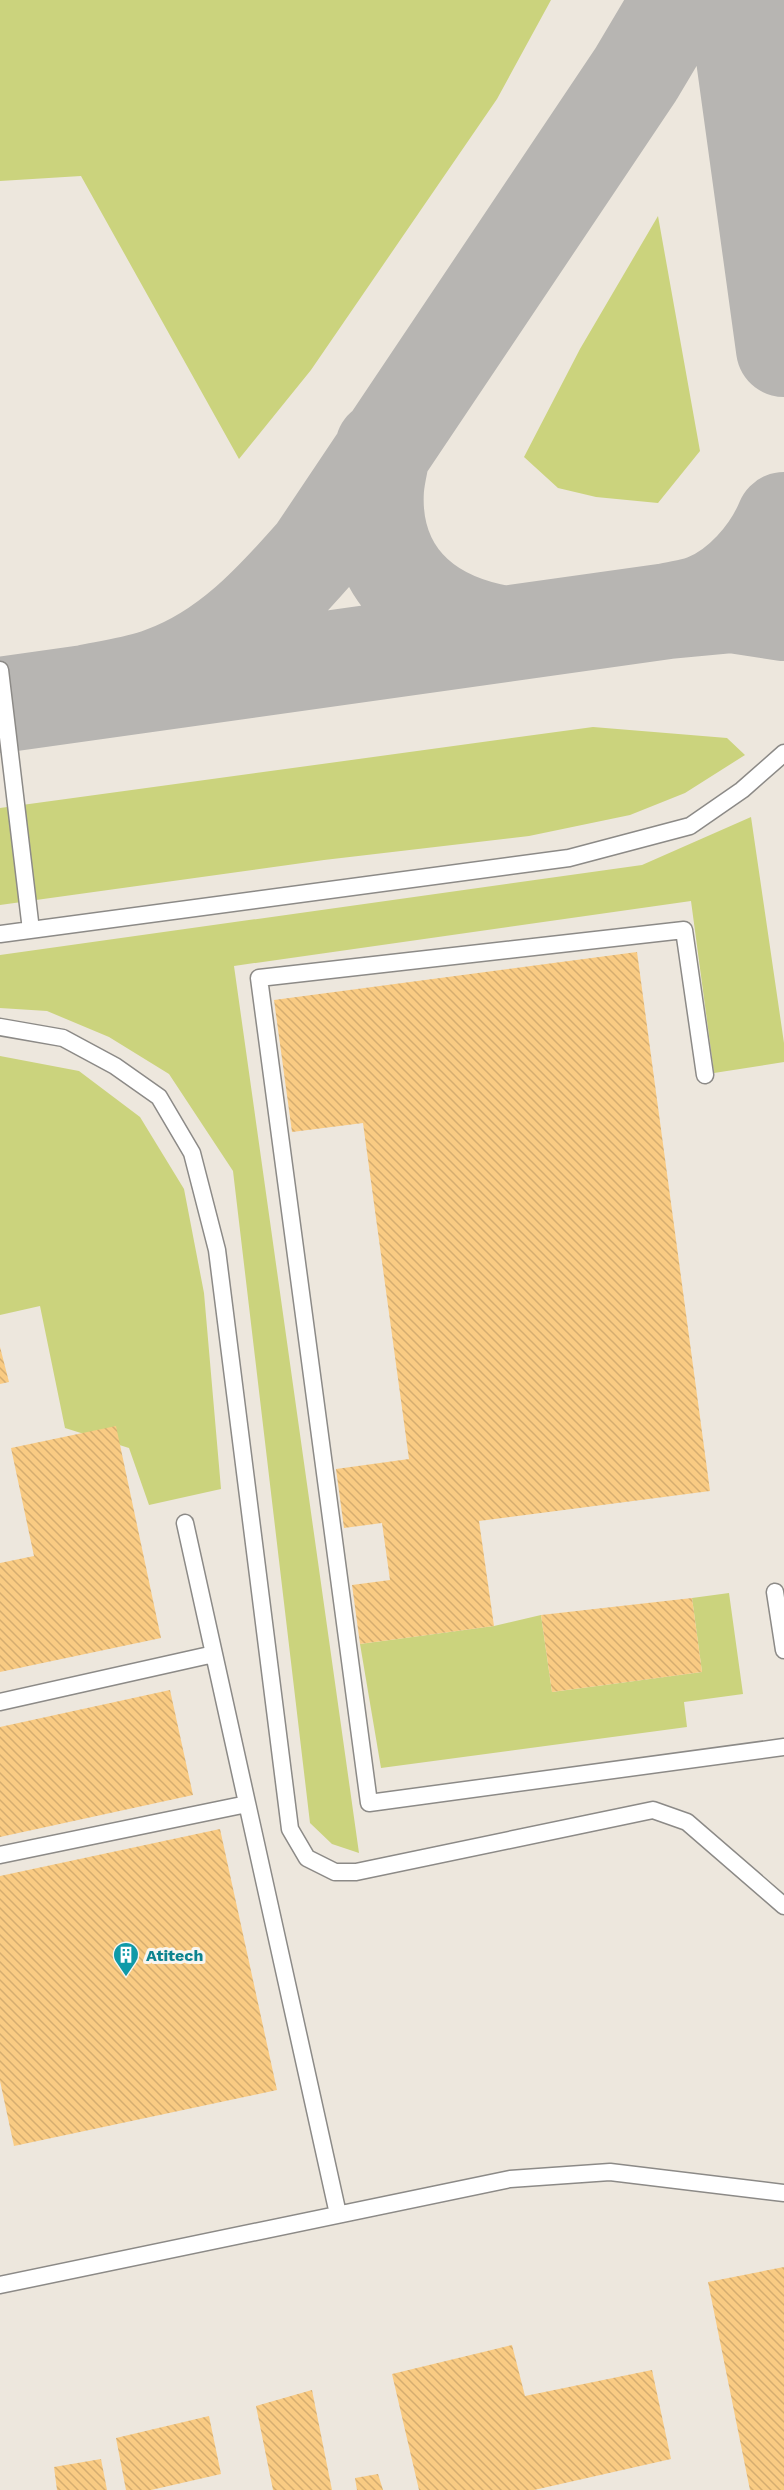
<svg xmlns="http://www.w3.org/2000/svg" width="784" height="2490" font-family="'Work Sans',sans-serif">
<defs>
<pattern id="building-back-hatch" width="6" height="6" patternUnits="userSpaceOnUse" patternTransform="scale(1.5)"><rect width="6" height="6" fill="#f9cb83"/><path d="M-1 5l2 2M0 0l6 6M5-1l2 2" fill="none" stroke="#d5ad70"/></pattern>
</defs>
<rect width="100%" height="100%" fill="#f7f5f1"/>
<!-- built -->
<path fill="#ede7dd" d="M 0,0 L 784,0 L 784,2490 L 0,2490 Z"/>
<!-- grass -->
<path fill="#cbd37d" d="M 0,0 L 551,0 L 497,99 L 311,370 L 239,459 L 81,176 L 0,181 Z
M 658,216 L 700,451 L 658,503 L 596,497 L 558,488 L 524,457 L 580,349 Z
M 593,727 L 727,738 L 745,755 L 685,793 L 630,815 L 529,836 L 324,860 L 0,905 L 0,808 Z
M 751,817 L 784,1043 L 784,1062 L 714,1073 L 691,901 L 234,966 L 359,1853 L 332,1844 L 310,1823 L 233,1171 L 169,1074 L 109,1037 L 47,1011 L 0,1008 L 0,955 L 642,865 Z
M 0,1056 L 79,1071 L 140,1117 L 184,1189 L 204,1293 L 221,1489 L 149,1505 L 129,1448 L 65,1428 L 40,1306 L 0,1315 Z
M 729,1593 L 743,1694 L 684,1702 L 687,1727 L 381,1768 L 360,1644 L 494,1626 L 541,1615 L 552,1692 L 702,1672 L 692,1598 Z"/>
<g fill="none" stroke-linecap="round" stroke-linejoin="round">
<!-- taxiway -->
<path stroke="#b7b5b2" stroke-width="96" d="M 736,0 L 784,349
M 383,448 C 381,461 377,475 376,489 C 371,574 427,621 505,634
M 668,611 C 680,608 693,607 705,602 C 739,589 770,554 784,520
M 90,692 C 113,687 139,684 162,675 C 226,652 271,603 315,553 L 636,74 L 680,0
M 0,705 L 668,611 L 732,605 L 784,613"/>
</g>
<!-- building -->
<path fill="url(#building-back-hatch)" d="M 637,952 L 710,1491 L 479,1521 L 494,1626 L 360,1644 L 352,1585 L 390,1580 L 382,1523 L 344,1528 L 336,1469 L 409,1459 L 363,1123 L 292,1132 L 274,1000 Z
M 0,1347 L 9,1382 L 0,1384 Z
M 116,1426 L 161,1638 L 0,1672 L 0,1563 L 34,1556 L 11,1448 Z
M 692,1598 L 702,1672 L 552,1692 L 541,1615 Z
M 170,1690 L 193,1795 L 0,1837 L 0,1727 Z
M 220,1829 L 277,2090 L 14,2146 L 0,2081 L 0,1876 Z
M 784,2267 L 784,2490 L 750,2490 L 708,2282 Z
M 512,2345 L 525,2396 L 652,2370 L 671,2459 L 534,2490 L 419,2490 L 392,2374 Z
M 312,2390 L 332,2490 L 273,2490 L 256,2406 Z
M 209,2416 L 221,2474 L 151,2490 L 126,2490 L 116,2438 Z
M 101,2459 L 107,2490 L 57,2490 L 54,2467 Z
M 378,2474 L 383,2490 L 357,2490 L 355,2478 Z"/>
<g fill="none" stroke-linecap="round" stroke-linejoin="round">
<defs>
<path id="lane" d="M 0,670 L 31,930
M 0,934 L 569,858 L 690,826 L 742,790 L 784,753
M 0,1027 L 63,1038 L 115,1066 L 159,1097 L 192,1153 L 217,1250 L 290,1829 L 307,1858 L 335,1872 L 356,1872 L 653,1810 L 687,1822 L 784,1906
M 705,1075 L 684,930 L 259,978 L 369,1803 L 784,1747
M 185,1523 L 338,2214
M 775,1592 L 784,1650
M 0,1702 L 214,1654
M 0,1855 L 247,1804
M 0,2285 L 510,2179 L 610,2172 L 784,2193"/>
</defs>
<!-- lane casing -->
<use href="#lane" stroke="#8c8a87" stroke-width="19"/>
<!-- lane -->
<use href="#lane" stroke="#fff" stroke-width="16"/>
</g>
<!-- icons -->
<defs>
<symbol id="building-pin" viewBox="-11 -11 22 30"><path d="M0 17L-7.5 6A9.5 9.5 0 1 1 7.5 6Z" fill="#0f9aa8" stroke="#f7f5f1"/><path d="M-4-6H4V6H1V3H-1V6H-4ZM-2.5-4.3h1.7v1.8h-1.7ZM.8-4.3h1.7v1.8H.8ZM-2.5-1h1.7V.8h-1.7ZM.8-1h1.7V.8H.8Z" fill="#fff"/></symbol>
</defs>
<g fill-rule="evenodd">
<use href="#building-pin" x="111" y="1940" width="30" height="40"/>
</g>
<g text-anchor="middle" stroke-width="6" stroke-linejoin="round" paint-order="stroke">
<!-- culture labels -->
<g font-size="16" font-weight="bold" fill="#0d838f" stroke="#f7f5f1" text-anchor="start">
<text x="146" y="1961">Atitech</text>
</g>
</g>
</svg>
